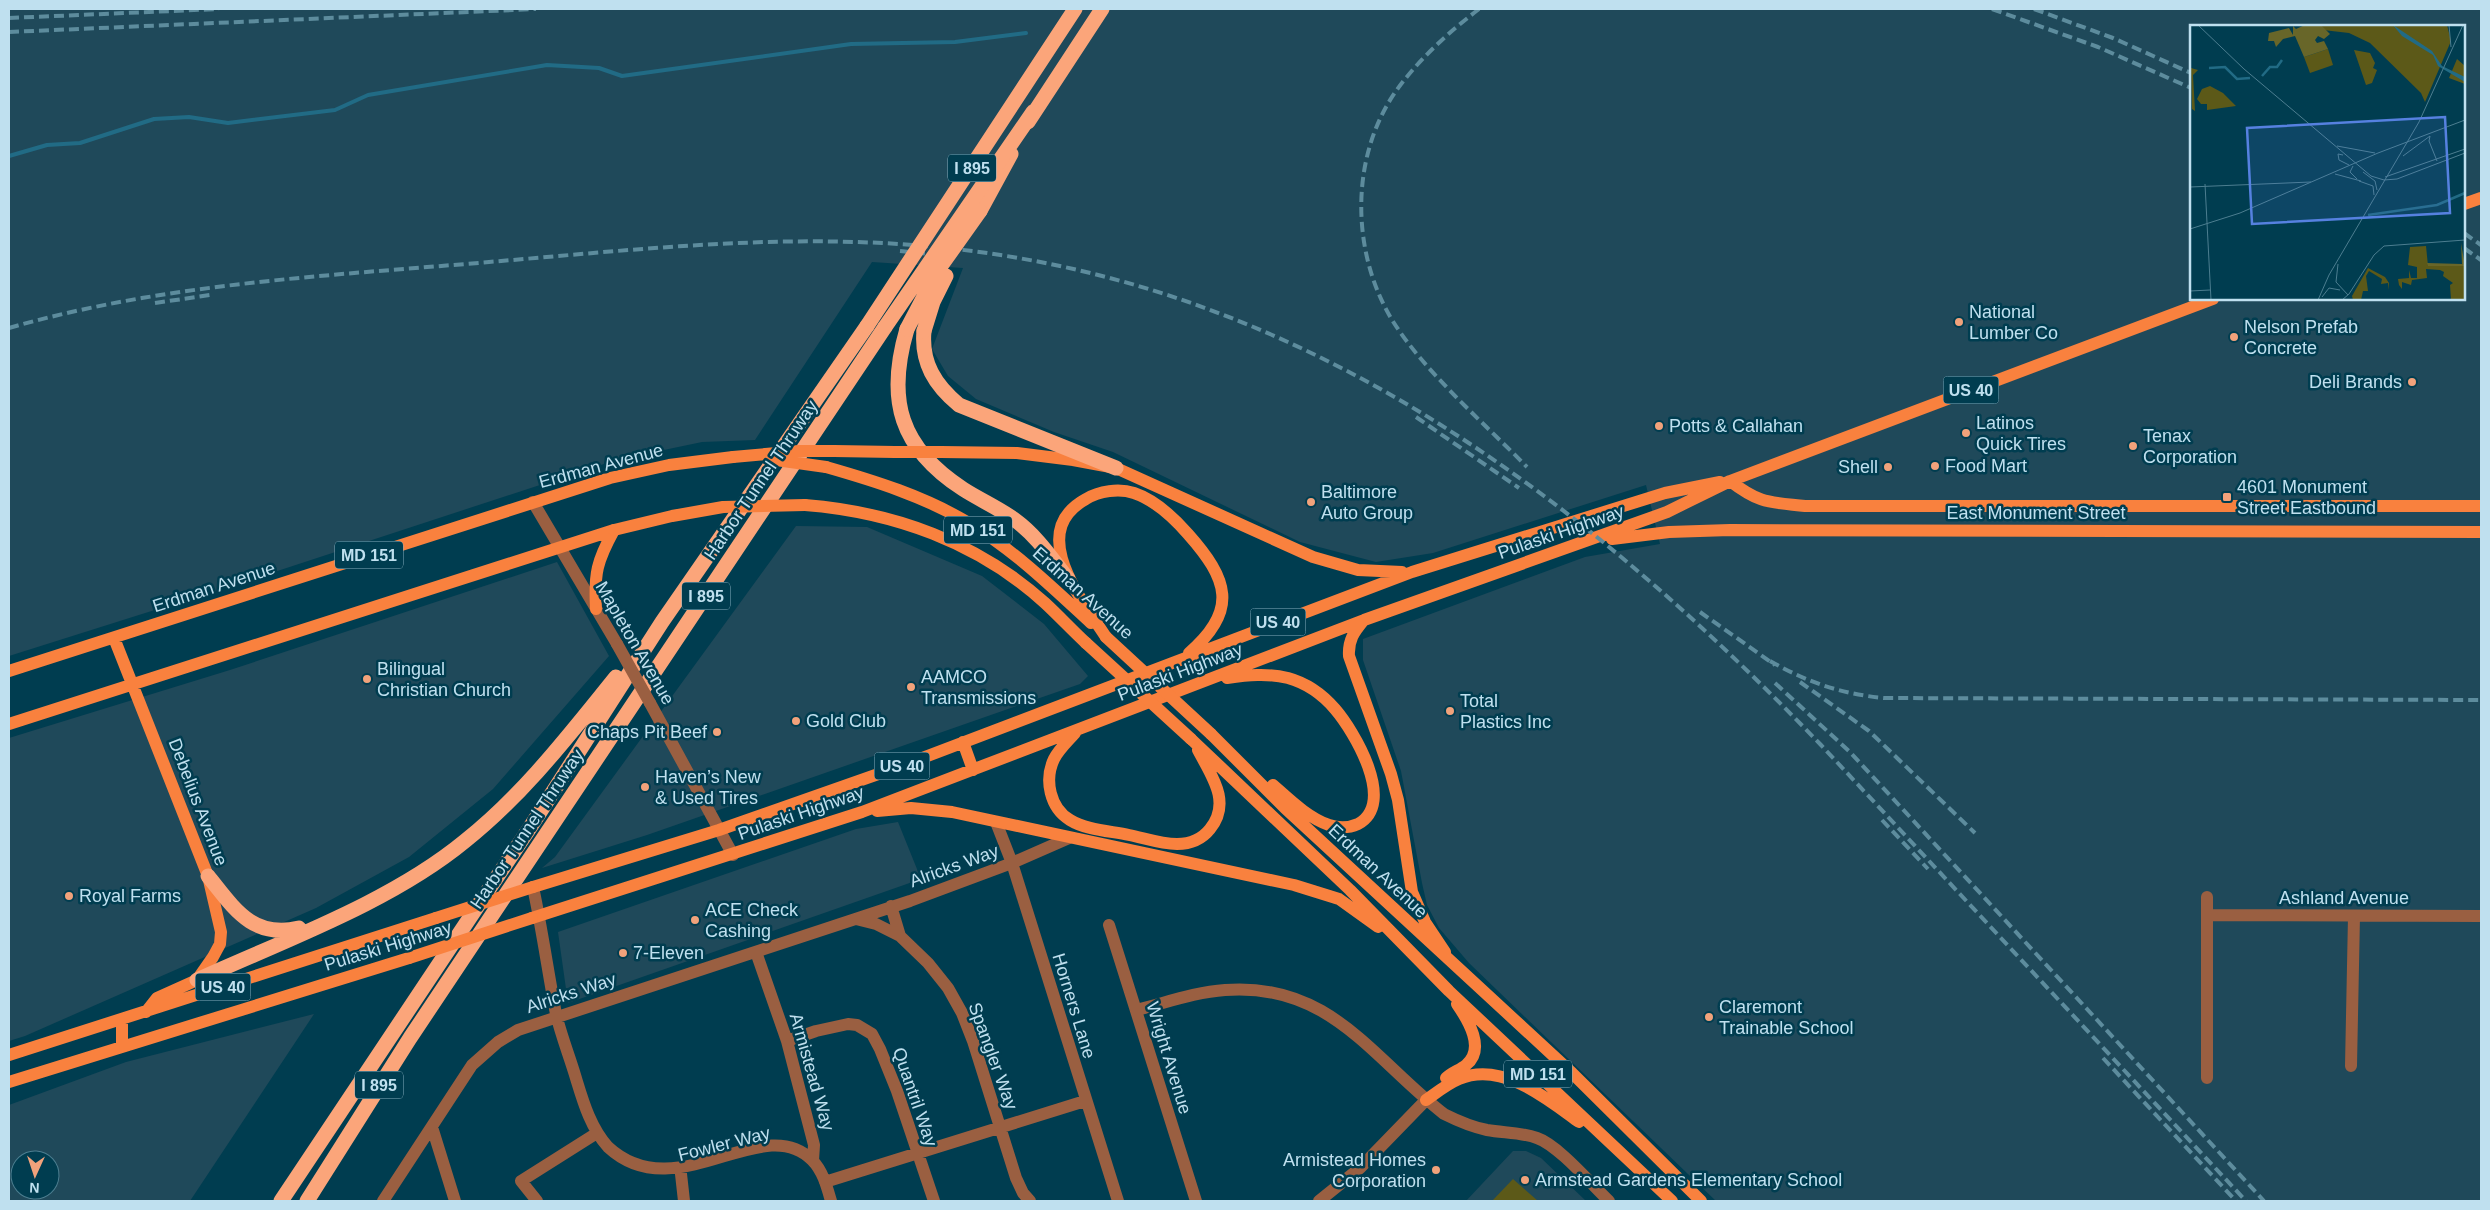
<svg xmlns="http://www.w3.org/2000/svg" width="2490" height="1210" font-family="Helvetica,sans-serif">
<rect width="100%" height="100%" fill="#003d50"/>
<!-- built -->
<path fill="#1f495a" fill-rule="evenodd" d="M 9,9 L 2481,9 L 2481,1201 L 1716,1201 L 1469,963 L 1439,928 L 1427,905 L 1422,883 L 1401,771 L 1363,660 L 1363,639 L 1585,557 L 1660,544 L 1646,485 L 1433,553 L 1376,562 L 1300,542 L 1113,452 L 1054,432 L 976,399 L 948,376 L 932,349 L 963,268 L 872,262 L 755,440 L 702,442 L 616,460 L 256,578 L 9,656 ZM 2191,26 L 2464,26 L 2464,299 L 2191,299 Z
M 796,526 L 867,527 L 982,576 L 1044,624 L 1088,676 L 1080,684 L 647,835 L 542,868 L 555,857 Z
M 557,562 L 609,656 L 493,789 L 409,857 L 316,908 L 25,1036 L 9,1041 L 9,738 L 230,670 Z
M 898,822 L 921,879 L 568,1003 L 558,932 L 856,829 Z
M 314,1014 L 190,1201 L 9,1201 L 9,1105 L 126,1062 ZM 20,1160 L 50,1160 L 50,1190 L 20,1190 Z
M 1513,1151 L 1526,1151 L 1541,1158 L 1586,1201 L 1466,1201 Z"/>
<!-- green -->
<path fill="#5c5918" d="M 1513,1179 L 1538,1201 L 1492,1201 Z"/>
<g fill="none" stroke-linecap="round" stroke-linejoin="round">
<!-- stream -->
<path stroke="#216b85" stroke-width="4" d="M 9,156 L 47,145 L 80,143 L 154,119 L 189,117 L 228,123 L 335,110 L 368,95 L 547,65 L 599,68 L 622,76 L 851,44 L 955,42 L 1026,33"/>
<!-- minor -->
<path stroke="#9a5f41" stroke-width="12" d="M 533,502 L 617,644
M 650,703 L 733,855
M 996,822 L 1012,863 L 1118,1201
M 533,887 C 542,929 548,972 556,1014 C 561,1035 569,1055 575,1075 C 583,1101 590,1127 608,1147 C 676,1210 762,1110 812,1160 C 823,1171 827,1187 831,1201
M 891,906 L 900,936
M 2207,915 L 2481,916
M 856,919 L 876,924 L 900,936 L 928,963 L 948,988 L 962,1013 L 973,1041 L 1016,1178 L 1023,1193 L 1030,1201
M 1109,925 L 1196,1201
M 756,952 L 787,1041 L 814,1145 L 813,1161
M 1136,1010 C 1165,1003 1195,992 1225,990 C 1330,982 1372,1058 1444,1114 C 1458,1121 1472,1127 1487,1130 C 1504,1133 1520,1132 1537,1138 C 1558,1145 1592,1185 1609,1201
M 787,1041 L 816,1031 L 848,1024 L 857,1025 L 872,1034 L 880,1049 L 897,1091 L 934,1201
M 2351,1066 L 2354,916
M 2207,1078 L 2207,897
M 432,1127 L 455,1201
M 681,1174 L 684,1201
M 825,1182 L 1085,1101
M 383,1201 L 472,1065 L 498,1042 L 518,1030 L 910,901 L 1012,863 L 1069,838
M 537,1201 L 521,1181 L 597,1133
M 1319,1201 L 1360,1168 L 1426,1100"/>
<!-- major -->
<path stroke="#f9813e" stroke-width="12" d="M 2464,204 L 2481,198
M 834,451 L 895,452
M 941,452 L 1017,453 L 1073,460 L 1116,468 L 1313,557 L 1358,570 L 1402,572
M 826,467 C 875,481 923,496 967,522 C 1013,549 1052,587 1091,623
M 1730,481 C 1760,504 1769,502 1805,506 L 2481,506
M 805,505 C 893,512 978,542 1045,603 C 1059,616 1072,630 1086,643
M 1612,539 L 1669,532 L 1730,530 L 2481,532
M 596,609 C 594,573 597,561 614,530
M 1364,620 C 1354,632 1348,640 1349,656 L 1391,774 L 1398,800 L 1412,892 L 1425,922 L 1445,952
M 1106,637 C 1082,600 1026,532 1086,499 C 1099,491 1119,488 1134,493 C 1155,500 1174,518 1188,534 C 1228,579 1239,610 1189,653
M 114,638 L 208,876 L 221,932 L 220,944 L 213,957 L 197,980 L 157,998 L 146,1012
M 9,671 L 610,478 L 669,465 L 733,457
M 1227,678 C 1248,675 1267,673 1288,678 C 1306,683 1323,695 1335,709 C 1354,731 1397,803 1358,824 C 1349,828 1338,828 1329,825 C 1308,818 1289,799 1273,785
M 9,724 L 614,530
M 1075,733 C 1068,741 1059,749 1054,759 C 1044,780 1050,808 1070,820 C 1086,830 1110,831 1129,835 C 1144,838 1161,844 1177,844 C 1190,844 1202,839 1210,829 C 1232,802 1211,775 1198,750
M 1211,734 L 1285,808 L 1572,1073 L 1701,1201
M 1191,739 L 1350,890 L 1449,991 L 1672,1201
M 963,742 L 973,770
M 877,811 L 911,808 L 952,812 L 1294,885 L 1339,899 L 1378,927
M 533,887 L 719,830 L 901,766 L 1412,572 L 1665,493 L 1720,482
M 532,918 L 862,812 L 1364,620 L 1667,512 L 1730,481 L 2213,299
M 122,1047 L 122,1020
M 9,1055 L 436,918
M 1446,1078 C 1452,1072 1460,1070 1466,1065 C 1486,1049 1468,1020 1457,1004
M 9,1082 L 409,958
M 1426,1100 C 1436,1093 1447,1084 1459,1079 C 1502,1061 1546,1098 1579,1122"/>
<!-- highway -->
<path stroke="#fba57a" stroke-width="15" d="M 1028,122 L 1102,9
M 980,211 L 1011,154
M 907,329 C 886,400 900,448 963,489 C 980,500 999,508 1015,520 C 1037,536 1052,559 1068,579
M 924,331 C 921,363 935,385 959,405 L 1116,468
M 208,876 C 234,908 252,939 299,928
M 197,980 C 285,940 391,902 465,841 C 524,794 569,735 616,677
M 281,1201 L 531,826 L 662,622 L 867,326
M 307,1201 L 410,1038 L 885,327"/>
<!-- rail -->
<path stroke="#5d8c9d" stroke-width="4" stroke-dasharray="10 5" stroke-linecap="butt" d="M 1479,9 C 1449,32 1419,59 1396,91 C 1349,158 1351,255 1394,323 C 1426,373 1485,424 1527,467
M 1992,9 L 2098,47 L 2191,88
M 2034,9 L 2113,38 L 2191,73
M 9,18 L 219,9
M 9,32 L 536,9
M 2464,233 L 2481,245
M 2464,248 L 2481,260
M 900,251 L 952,256
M 155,303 L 210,295
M 9,328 C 165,283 327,276 489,262 C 633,250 779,233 924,246 C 1290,276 1574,488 1821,745 L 2246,1201
M 1416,417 L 1519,488
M 1700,612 L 1775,665
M 1770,661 C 1807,682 1841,694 1884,698 L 2481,700
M 1800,682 L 1869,731 L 1975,833
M 1775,683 L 1850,752 L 2264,1201
M 1882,820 L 1928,869
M 2103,1058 L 2236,1201"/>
<!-- minor-bridge -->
<path stroke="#9a5f41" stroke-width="12" d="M 617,644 L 650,703"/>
<!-- major-bridge -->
<path stroke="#f9813e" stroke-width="12" d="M 895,452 L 941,452
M 733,457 L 799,451 L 834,451
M 769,459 L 826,467
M 614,530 L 672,516 L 723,507 L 805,505
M 1106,637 L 1211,734
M 1086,643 L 1191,739
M 436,918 L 533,887
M 409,958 L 532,918"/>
<!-- highway-bridge -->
<path stroke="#fba57a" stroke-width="15" d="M 867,326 L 1075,9
M 885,327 L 1033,112
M 907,329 L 938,270 L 980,211
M 924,331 L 933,302 L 946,276"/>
</g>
<!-- markers -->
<g fill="#f1a27b" stroke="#003d50" stroke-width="2">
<circle cx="1959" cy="322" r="5"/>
<circle cx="2234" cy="337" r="5"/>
<circle cx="2412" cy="382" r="5"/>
<circle cx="1659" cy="426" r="5"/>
<circle cx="1966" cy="433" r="5"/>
<circle cx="2133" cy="446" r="5"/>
<circle cx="1935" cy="466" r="5"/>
<circle cx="1888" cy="467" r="5"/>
<rect x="2222" y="492" width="10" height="10" rx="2.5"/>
<circle cx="1311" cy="502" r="5"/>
<circle cx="367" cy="679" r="5"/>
<circle cx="911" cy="687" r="5"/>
<circle cx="1450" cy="711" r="5"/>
<circle cx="796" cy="721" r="5"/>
<circle cx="717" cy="732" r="5"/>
<circle cx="645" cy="787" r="5"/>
<circle cx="69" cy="896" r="5"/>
<circle cx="695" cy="920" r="5"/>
<circle cx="623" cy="953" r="5"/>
<circle cx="1709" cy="1017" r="5"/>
<circle cx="1436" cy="1170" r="5"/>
<circle cx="1525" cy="1180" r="5"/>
</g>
<g text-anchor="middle" stroke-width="5" stroke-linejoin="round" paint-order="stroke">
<!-- shield labels -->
<g fill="#003d50" stroke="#86afbf" stroke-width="1">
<rect x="948" y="154.5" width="48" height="27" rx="4"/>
<rect x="1943.5" y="376.5" width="55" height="27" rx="4"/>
<rect x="944" y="516.5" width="68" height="27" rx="4"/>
<rect x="335" y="541.5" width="68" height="27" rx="4"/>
<rect x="682" y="582.5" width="48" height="27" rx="4"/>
<rect x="1250.5" y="608.5" width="55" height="27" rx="4"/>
<rect x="874.5" y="752.5" width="55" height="27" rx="4"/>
<rect x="195.5" y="973.5" width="55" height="27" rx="4"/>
<rect x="1504" y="1060.5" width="68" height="27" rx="4"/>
<rect x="355" y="1071.5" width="48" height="27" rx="4"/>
</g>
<g font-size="16" font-weight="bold" fill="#bfe0ef">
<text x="972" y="174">I 895</text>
<text x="1971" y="396">US 40</text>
<text x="978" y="536">MD 151</text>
<text x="369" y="561">MD 151</text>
<text x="706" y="602">I 895</text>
<text x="1278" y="628">US 40</text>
<text x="902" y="772">US 40</text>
<text x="223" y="993">US 40</text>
<text x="1538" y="1080">MD 151</text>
<text x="379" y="1091">I 895</text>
</g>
<!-- poi labels -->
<g font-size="18" fill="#bfe0ef" stroke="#003d50" text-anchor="start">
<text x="1969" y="318">National<tspan x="1969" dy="21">Lumber Co</tspan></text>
<text x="2244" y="333">Nelson Prefab<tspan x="2244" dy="21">Concrete</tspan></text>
<text x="2402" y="388" text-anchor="end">Deli Brands</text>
<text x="1976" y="429">Latinos<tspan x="1976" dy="21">Quick Tires</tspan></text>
<text x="1669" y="432">Potts &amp; Callahan</text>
<text x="2143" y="442">Tenax<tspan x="2143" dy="21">Corporation</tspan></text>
<text x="1945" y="472">Food Mart</text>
<text x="1878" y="473" text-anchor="end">Shell</text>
<text x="2237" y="493">4601 Monument<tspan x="2237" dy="21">Street Eastbound</tspan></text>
<text x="1321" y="498">Baltimore<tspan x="1321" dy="21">Auto Group</tspan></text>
<text x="377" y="675">Bilingual<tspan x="377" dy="21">Christian Church</tspan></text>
<text x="921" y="683">AAMCO<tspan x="921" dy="21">Transmissions</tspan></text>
<text x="1460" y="707">Total<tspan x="1460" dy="21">Plastics Inc</tspan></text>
<text x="806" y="727">Gold Club</text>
<text x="707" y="738" text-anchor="end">Chaps Pit Beef</text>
<text x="655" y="783">Haven’s New<tspan x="655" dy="21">&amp; Used Tires</tspan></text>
<text x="79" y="902">Royal Farms</text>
<text x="705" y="916">ACE Check<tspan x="705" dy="21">Cashing</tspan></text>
<text x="633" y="959">7-Eleven</text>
<text x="1719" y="1013">Claremont<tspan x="1719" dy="21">Trainable School</tspan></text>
<text x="1426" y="1166" text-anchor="end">Armistead Homes<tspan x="1426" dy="21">Corporation</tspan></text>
<text x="1535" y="1186">Armstead Gardens Elementary School</text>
</g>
<!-- street labels -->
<g font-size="18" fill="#bfe0ef" stroke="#003d50">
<text transform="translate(601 466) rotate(-15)" y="6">Erdman Avenue</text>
<text transform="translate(761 480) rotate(-56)" y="6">Harbor Tunnel Thruway</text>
<text x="2036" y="519">East Monument Street</text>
<text transform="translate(1561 532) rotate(-19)" y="6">Pulaski Highway</text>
<text transform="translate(214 587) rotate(-18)" y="6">Erdman Avenue</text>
<text transform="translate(1083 593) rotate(42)" y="6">Erdman Avenue</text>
<text transform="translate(635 643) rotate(60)" y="6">Mapleton Avenue</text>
<text transform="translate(1180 672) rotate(-21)" y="6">Pulaski Highway</text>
<text transform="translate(198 802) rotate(69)" y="6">Debelius Avenue</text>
<text transform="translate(801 813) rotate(-19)" y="6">Pulaski Highway</text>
<text transform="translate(527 829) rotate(-56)" y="6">Harbor Tunnel Thruway</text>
<text transform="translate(954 866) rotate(-20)" y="6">Alricks Way</text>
<text transform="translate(1378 871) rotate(43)" y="6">Erdman Avenue</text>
<text x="2344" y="904">Ashland Avenue</text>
<text transform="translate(388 946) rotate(-17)" y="6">Pulaski Highway</text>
<text transform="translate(571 993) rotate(-18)" y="6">Alricks Way</text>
<text transform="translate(1074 1006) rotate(73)" y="6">Horners Lane</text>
<text transform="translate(993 1056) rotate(70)" y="6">Spangler Way</text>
<text transform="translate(1169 1058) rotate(73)" y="6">Wright Avenue</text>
<text transform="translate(812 1072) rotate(74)" y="6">Armistead Way</text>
<text transform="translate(915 1097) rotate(71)" y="6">Quantril Way</text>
<text transform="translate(724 1144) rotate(-14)" y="6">Fowler Way</text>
</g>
</g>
<!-- overview -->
<g transform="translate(2190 25)">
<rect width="275" height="275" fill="#003d50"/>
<path d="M 131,0 L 257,0 L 261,16 L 235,77 L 231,68 L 180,18 L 159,8 L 133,5 ZM 138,24 L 143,40 L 120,48 L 114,32 ZM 164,25 L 180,28 L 185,38 L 183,43 L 187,45 L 182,58 L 176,60 ZM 267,34 L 275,41 L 275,59 L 259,53 ZM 1,43 L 8,45 L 3,50 L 5,86 L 2,84 ZM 20,61 L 33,68 L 46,81 L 17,85 L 17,79 L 11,79 L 7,74 L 12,64 ZM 236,221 L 238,241 L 275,240 L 275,275 L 261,275 L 260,260 L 263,258 L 253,251 L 254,247 L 250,245 L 236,244 L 237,253 L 222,255 L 221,260 L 212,257 L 212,264 L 209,260 L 208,254 L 219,253 L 219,245 L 221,253 L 227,253 L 227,242 L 218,240 L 220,222 ZM 178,243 L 195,252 L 199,258 L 199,265 L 198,258 L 191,259 L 192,254 L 179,246 L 176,251 L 178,266 L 173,266 L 171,275 L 163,275 L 162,271 Z" fill="#5c5918"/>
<path d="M 115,0 L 131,0 L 140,9 L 134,14 L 128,11 L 125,15 L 127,18 L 134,16 L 138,24 L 114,32 L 105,11 L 93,14 L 86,22 L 84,16 L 78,16 L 79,8 L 99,3 L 103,10 L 103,1 L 106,4 ZM 271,218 L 275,241 L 238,241 L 237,238 L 272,239 Z" fill="#686629"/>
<path d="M 203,0 L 242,26 L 252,41 L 275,52 L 275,57 L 248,41 L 243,30 L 212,11 Z" fill="#216b85"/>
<path fill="none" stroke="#216b85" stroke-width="2.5" d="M 19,43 L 35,42 L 47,54 L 60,53M 72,51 L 80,42 L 87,42 L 92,35M 178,190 L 247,180 L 275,168"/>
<path fill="none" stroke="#4c7e90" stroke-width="1" d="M 8,0 L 54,44 L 181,151 L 194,155 L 207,154 L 275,128M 259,0 L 261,22M 240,111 L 239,116 L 247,136M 147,121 L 185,128M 153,130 L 148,129 L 149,135 L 159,140M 213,131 L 240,111M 163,141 L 160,147 L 167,154M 173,147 L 185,156 L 187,165M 145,149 L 171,156M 195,152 L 275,124M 169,156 L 183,161 L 184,170M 15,159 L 21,275M 0,162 L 121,157M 0,204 L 50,188 L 188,128 L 275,95M 148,239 L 146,257 L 158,270M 0,266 L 20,265M 132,272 L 139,263 L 150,265M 128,275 L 139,250 L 229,97 L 273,0M 152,275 L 159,269 L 184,230 L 194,221 L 275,215"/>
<path fill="#5681e0" fill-opacity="0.15" stroke="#5681e0" stroke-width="2.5" d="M 255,92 L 260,188 L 62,199 L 57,103 Z"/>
<rect width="275" height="275" fill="none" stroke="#bfe0ef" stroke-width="2.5"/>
</g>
<!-- border -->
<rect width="2490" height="1210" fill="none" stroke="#bfe0ef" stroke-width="20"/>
<!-- north arrow -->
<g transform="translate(35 1175) rotate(183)"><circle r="24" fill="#003d50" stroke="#4c7e90"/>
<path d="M0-4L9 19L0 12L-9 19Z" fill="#f1a27b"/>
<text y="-8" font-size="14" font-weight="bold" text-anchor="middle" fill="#bfe0ef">N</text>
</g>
</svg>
